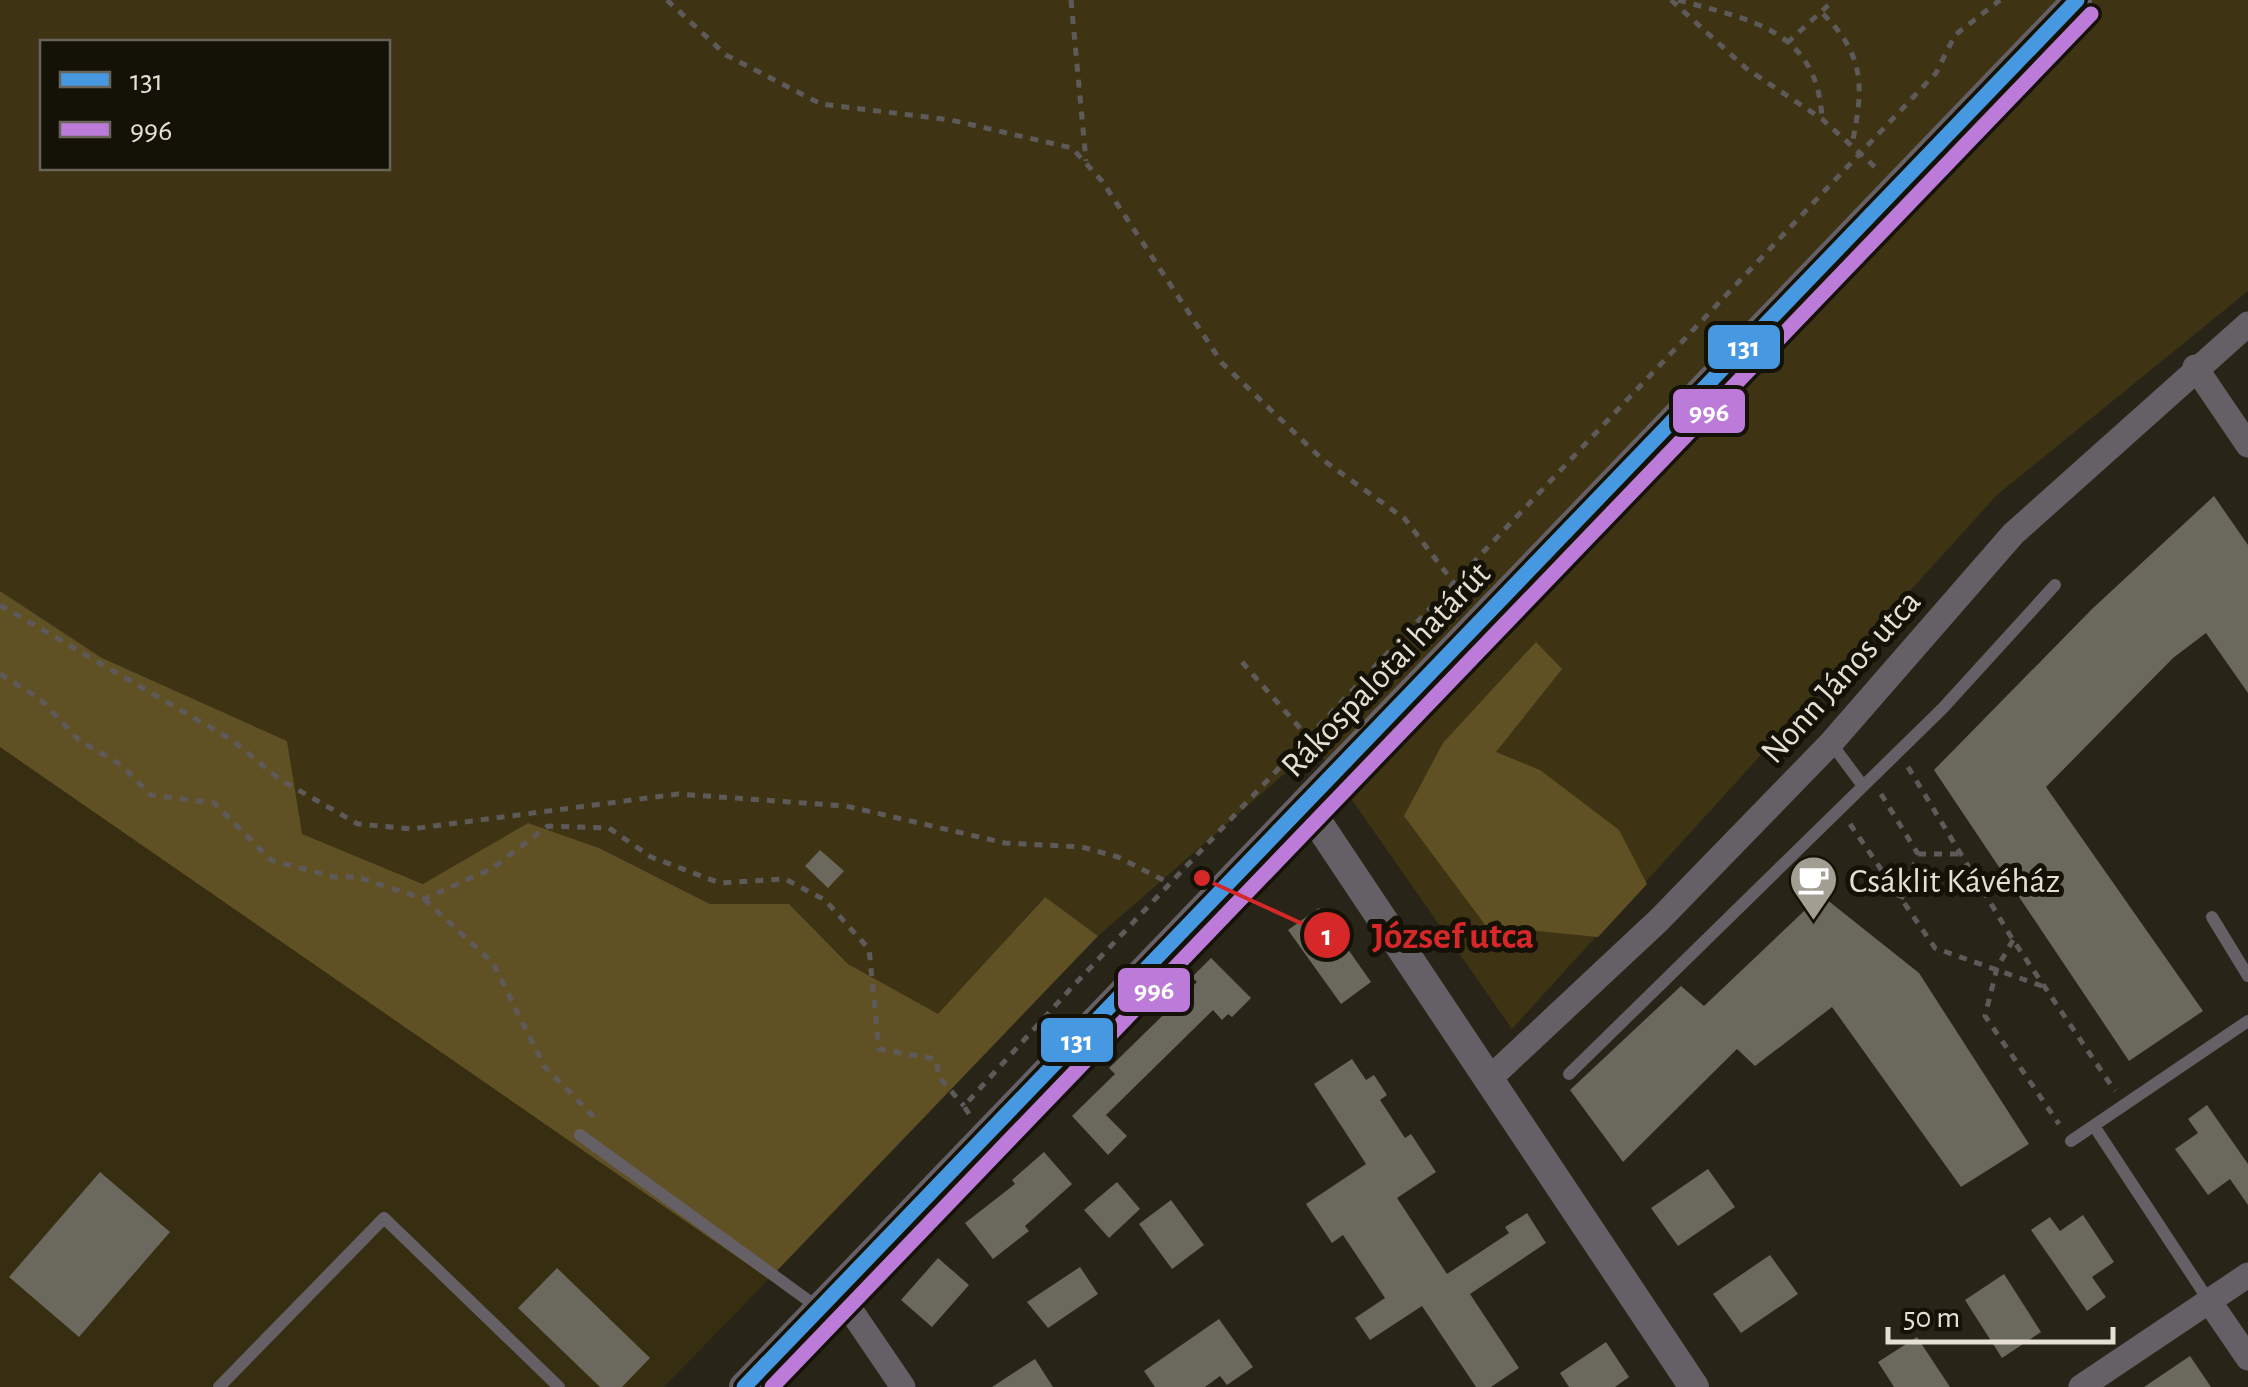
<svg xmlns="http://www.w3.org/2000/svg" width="2248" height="1387" font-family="'Alegreya Sans',sans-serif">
<rect width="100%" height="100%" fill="#282418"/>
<!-- built -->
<path fill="#372e11" d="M 0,747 L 197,881 L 769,1279 L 664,1387 L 0,1387 Z"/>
<!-- green -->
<path fill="#3e3414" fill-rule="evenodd" d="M 0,0 L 2248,0 L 2248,291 L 1997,495 L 1512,1029 L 1315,747 L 1098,936 L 1044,897 L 938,1015 L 848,964 L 789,904 L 710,904 L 599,848 L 528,823 L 424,884 L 301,834 L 287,741 L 102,658 L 0,591 ZM 42,42 L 388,42 L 388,168 L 42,168 Z"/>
<!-- forest -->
<path fill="#605125" d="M 0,591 L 102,658 L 287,741 L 302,834 L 423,884 L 528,823 L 599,848 L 710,904 L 789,904 L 848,964 L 938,1014 L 1045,897 L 1098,936 L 769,1279 L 0,747 Z
M 1536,642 L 1562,669 L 1496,752 L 1540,770 L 1619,830 L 1647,884 L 1598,937 L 1486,926 L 1404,816 L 1443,743 Z"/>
<!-- building -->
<path fill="#6b685d" d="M 2214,496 L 2248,545 L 2248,693 L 2206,633 L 2173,658 L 2046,787 L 2203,1011 L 2129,1061 L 1934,770 L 2092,609 Z
M 820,850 L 844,871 L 828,888 L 805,866 Z
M 1821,895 L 1919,973 L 2029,1144 L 1961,1187 L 1832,1007 L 1755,1066 L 1737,1049 L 1623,1162 L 1570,1090 L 1681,986 L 1704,1006 Z
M 1319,908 L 1371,982 L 1341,1004 L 1288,930 Z
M 1211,958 L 1251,998 L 1232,1017 L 1228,1014 L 1222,1020 L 1213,1010 L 1106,1115 L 1127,1136 L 1108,1155 L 1072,1116 L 1115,1074 L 1109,1068 L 1197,982 L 1192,977 Z
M 1352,1059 L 1366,1080 L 1374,1075 L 1387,1095 L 1380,1100 L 1405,1138 L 1411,1134 L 1436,1172 L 1397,1198 L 1447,1274 L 1509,1233 L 1505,1227 L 1527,1213 L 1546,1243 L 1470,1294 L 1519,1368 L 1491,1387 L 1476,1387 L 1422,1306 L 1370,1340 L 1355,1318 L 1385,1298 L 1343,1235 L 1332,1243 L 1306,1204 L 1366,1164 L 1314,1084 Z
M 2207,1105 L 2248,1164 L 2248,1205 L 2230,1179 L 2208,1195 L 2175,1149 L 2198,1133 L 2188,1119 Z
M 1044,1152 L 1072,1184 L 1025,1226 L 1029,1231 L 993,1259 L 965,1223 L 1015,1184 L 1012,1180 Z
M 1708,1169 L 1735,1207 L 1678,1246 L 1651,1208 Z
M 100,1172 L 170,1232 L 79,1337 L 9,1277 Z
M 1117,1182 L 1140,1209 L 1109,1238 L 1084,1210 Z
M 1171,1200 L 1204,1245 L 1172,1269 L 1139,1224 Z
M 2083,1215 L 2114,1262 L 2092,1277 L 2106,1297 L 2087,1311 L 2031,1230 L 2050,1217 L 2060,1231 Z
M 1770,1255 L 1798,1294 L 1741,1333 L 1713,1294 Z
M 938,1258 L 969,1285 L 932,1327 L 901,1300 Z
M 1080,1267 L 1098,1294 L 1048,1328 L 1027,1302 Z
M 557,1268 L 650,1358 L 622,1387 L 600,1387 L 518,1308 Z
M 2004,1274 L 2041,1332 L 2002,1358 L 1965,1300 Z
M 1219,1319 L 1253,1367 L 1227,1385 L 1220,1376 L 1205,1387 L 1155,1387 L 1144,1371 Z
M 1917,1337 L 1950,1387 L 1894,1387 L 1878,1362 Z
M 1606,1342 L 1629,1377 L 1615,1387 L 1569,1387 L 1560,1373 Z
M 2190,1356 L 2211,1387 L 2144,1387 Z
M 1035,1359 L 1053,1387 L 992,1387 Z"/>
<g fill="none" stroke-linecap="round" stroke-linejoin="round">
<!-- path -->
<path stroke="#5e5a59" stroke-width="5" stroke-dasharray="8 8" stroke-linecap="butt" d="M 667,0 L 726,55 L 821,104 L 951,120 L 1072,148 L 1102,181 L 1222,363 L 1323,460 L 1405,519 L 1463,595
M 1071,0 L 1086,161
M 1671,0 L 1747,69 L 1822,119 L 1875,167
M 1678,0 C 1750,20 1817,29 1822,118
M 1823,14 C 1865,55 1864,88 1852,144
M 1787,43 L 1834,0
M 0,605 L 232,740 L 279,779 L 358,824 L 411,829 L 678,794 L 846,806 L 1005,843 L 1082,847 L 1118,857 L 1169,883
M 1242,662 L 1306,735
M 0,674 L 39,698 L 79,740 L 121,765 L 151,795 L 214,803 L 271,860 L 334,877 L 357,877 L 424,899 L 491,869 L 548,826 L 609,828 L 651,857 L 720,883 L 785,879 L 825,900 L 869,949 L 879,1049 L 936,1059 L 939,1077 L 964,1106
M 1908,767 L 2013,940 L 2115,1091
M 1881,794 L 1918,854 L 1901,899
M 1850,824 L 1935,948 L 2042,986
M 1918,854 L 1960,854
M 424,899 L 493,963 L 544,1066 L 595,1118
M 2013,940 L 1997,968 L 1985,1016 L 2059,1124
M 969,1114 L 964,1106 L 1074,985 L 1936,73 L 1955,35 L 2000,0"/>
<!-- service -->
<path stroke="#656066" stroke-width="12" d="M 1831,743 L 1863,786
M 2212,917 L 2248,976
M 1569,1074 L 1943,708 L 2055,585
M 2094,1126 L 2209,1301
M 580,1135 L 820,1309
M 2071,1141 L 2248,1021
M 219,1387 L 384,1218 L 559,1387"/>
<!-- minor -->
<path stroke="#656066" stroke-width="25" d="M 2195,367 L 2248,445
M 1488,1080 L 1659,920 L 1831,743 L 2013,534 L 2248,324
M 837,1290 L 903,1387
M 2209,1301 L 2248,1358
M 2081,1387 L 2248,1275"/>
<!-- tertiary -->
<path stroke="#656066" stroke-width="30" d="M 1306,805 L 1694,1387
M 744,1387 L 2077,0"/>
<defs>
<path id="bus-1" d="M 744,1387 L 2077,0"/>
<path id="bus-2" d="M 772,1387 L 2091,14"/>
</defs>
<!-- bus-1 casing -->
<use href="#bus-1" stroke="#141107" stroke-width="22"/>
<!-- bus-2 casing -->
<use href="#bus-2" stroke="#141107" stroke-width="22"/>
<!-- bus-1 -->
<use href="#bus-1" stroke="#4699e1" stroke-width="15"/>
<!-- bus-2 -->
<use href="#bus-2" stroke="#bd7bd9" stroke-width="15"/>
</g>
<!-- icons -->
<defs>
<symbol id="cafe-pin" viewBox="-11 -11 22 30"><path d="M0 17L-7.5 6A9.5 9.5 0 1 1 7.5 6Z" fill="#a39e92" stroke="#141107"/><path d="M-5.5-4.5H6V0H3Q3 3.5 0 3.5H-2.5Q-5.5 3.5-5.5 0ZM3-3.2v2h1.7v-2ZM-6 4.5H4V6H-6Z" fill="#fff"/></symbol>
</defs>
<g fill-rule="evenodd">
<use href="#cafe-pin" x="1786" y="852" width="55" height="75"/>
</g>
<g text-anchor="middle" stroke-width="10" stroke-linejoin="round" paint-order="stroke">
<!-- street labels -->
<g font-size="35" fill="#e5e0d3" stroke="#141107">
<text transform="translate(1385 669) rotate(-46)" y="12">Rákospalotai határút</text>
<text transform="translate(1840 676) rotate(-48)" y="12">Nonn János utca</text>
</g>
<!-- poi labels -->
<g font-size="35" fill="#e5e0d3" stroke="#141107" text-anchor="start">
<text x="1849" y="892">Csáklit Kávéház</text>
</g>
</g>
<!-- callouts -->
<path fill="none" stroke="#d62828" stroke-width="4" d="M1202 878L1327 935"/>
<g fill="#d62828" stroke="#141107" stroke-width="4">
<circle cx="1202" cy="878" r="10"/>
<circle cx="1327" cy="935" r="25"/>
</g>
<g font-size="30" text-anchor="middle" font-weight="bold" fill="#fff">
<text x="1327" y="945">1</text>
</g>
<g font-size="38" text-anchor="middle" font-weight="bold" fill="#d62828" stroke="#141107" stroke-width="10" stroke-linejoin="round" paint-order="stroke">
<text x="1453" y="948">József utca</text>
</g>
<g stroke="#141107" stroke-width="4">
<rect x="1706" y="323" width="76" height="48" rx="10" fill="#4699e1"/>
<rect x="1671" y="387" width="76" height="48" rx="10" fill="#bd7bd9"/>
<rect x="1116" y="966" width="76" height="48" rx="10" fill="#bd7bd9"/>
<rect x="1039" y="1016" width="76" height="48" rx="10" fill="#4699e1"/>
</g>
<g font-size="28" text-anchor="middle" font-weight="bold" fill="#fff">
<text x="1744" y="356">131</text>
<text x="1709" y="421">996</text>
<text x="1154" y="999">996</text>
<text x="1077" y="1050">131</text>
</g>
<!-- legend -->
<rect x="40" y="40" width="350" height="130" fill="#141107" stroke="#686459" stroke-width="2.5"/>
<rect x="60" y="72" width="50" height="15" fill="#4699e1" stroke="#686459" stroke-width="2.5"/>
<text x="130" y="90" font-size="30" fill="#e5e0d3">131</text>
<rect x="60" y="122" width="50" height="15" fill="#bd7bd9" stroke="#686459" stroke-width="2.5"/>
<text x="130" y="140" font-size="30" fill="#e5e0d3">996</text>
<!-- scale -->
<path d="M1888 1327v15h225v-15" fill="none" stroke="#e5e0d3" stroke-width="5"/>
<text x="1903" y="1327" font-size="30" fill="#e5e0d3" stroke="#141107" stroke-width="8" paint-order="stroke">50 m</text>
</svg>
